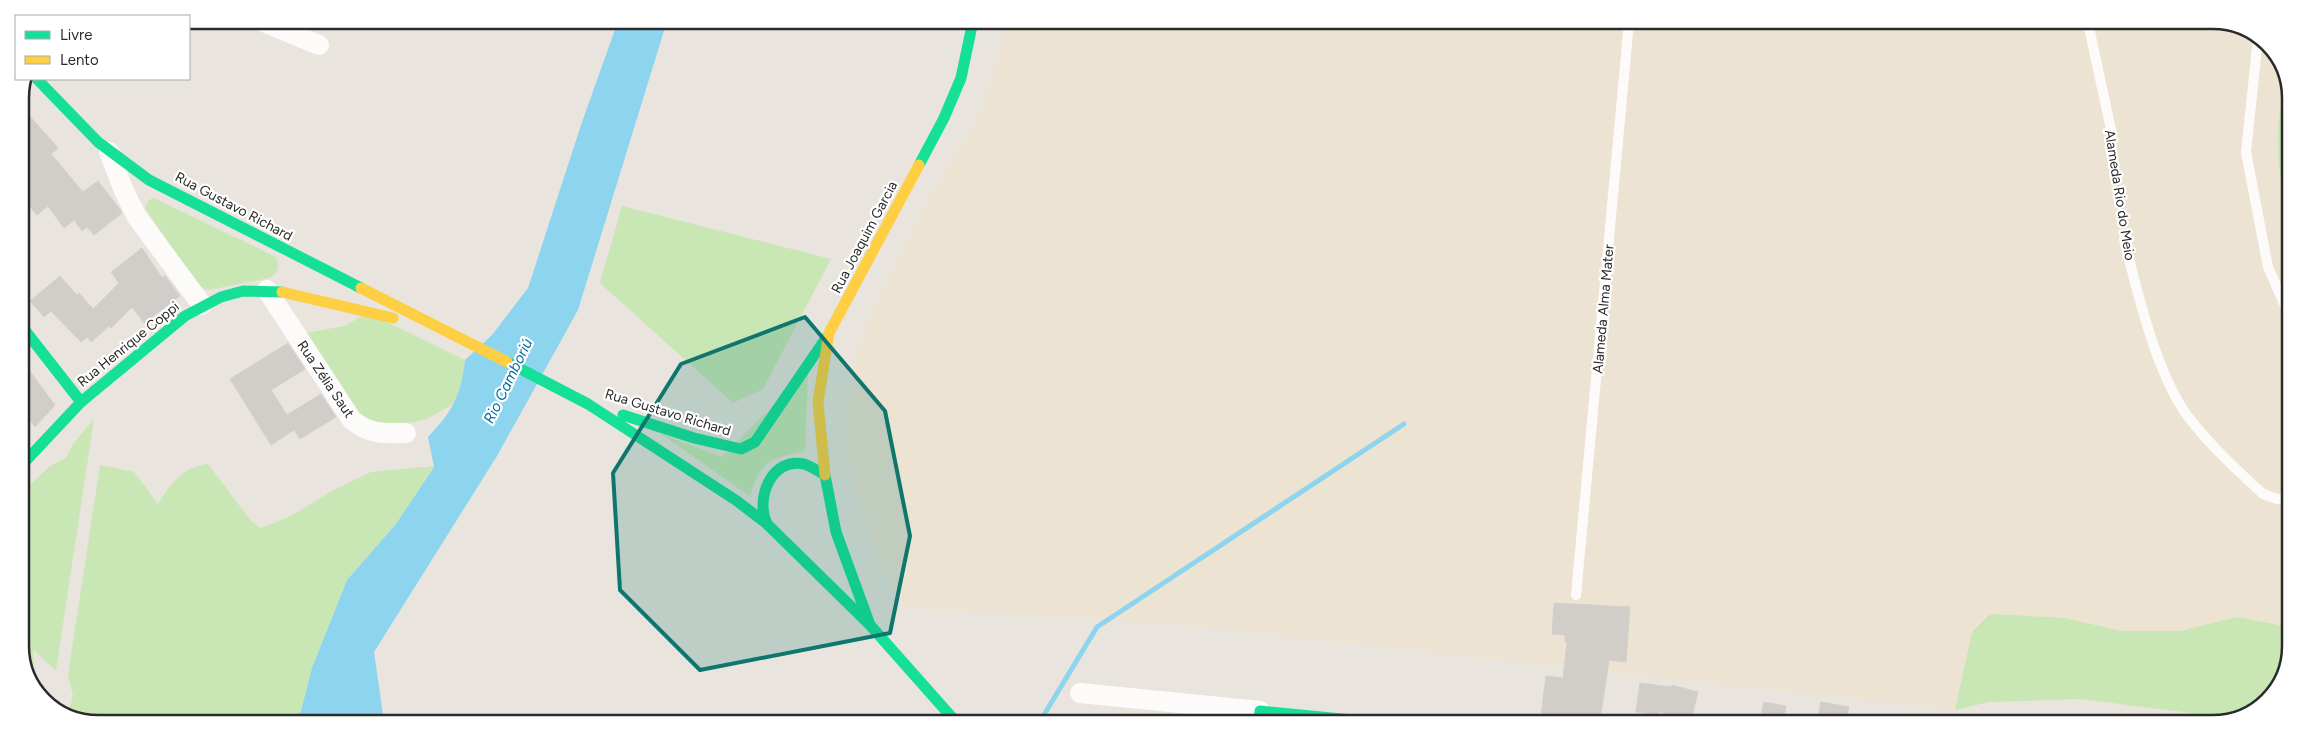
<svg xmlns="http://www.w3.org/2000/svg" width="2311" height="744" font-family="Figtree,sans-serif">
<rect width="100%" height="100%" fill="#e9e4de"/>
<!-- education -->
<path fill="#ede3d2" d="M 1008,21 L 2234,23 L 2272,47 L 2287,83 L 2280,118 L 2277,148 L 2286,225 L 2290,236 L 2288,627 L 2237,617 L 2180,631 L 2121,631 L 2065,618 L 1972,632 L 1955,710 L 1176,624 L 905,608 L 887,580 L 862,512 L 845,451 L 849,380 L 872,310 L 927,202 L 983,108 Z"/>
<!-- green -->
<path fill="#c9e6b5" d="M 2287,83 L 2291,92 L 2290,236 L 2287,226 C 2281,179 2270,129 2287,83 Z
M 154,198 L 276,257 C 280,266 279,273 269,278 L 209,290 L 203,288 L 194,280 L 145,208 L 149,200 Z
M 622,206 L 831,259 L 763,389 L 733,403 L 600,283 Z
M 368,313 L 465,360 L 462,387 L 453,404 L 427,419 L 374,430 L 360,422 L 306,333 L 344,326 Z
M 808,370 L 805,451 C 770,459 761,460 750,496 L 661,434 L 722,457 Z
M 94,419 L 56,670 L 33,650 L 34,663 L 30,678 L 20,652 L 20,495 L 50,466 L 67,457 L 73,444 Z
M 208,464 L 251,521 L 261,528 L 291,516 L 330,492 L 371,472 L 434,466 L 396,524 L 347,580 L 312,668 L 298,722 L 77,721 L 68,715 L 73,696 L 68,675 L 100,465 L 134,472 L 158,504 C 171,483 182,467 208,464 Z
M 1990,614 L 2065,618 L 2121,631 L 2180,631 L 2237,617 L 2288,627 L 2288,667 L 2261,708 L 2231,718 L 2080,699 L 1989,702 L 1955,710 L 1972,632 Z"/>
<!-- water -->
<path fill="#8dd5ef" d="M 618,21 L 667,21 L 578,310 L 497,456 L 374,652 L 384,722 L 298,722 L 312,668 L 347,580 L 396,524 L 434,467 L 428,437 C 453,411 461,395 465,360 L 492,335 L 528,288 L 581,125 Z"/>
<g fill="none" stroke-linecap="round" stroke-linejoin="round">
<!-- stream -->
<path stroke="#8dd5ef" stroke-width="5" d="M 1039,723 L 1097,627 L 1404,424"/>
</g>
<!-- building -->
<path fill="#d1ceca" stroke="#d4d0cb" d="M 20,105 L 58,148 L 51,154 L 83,192 L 98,181 L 119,208 L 122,213 L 94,235 L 87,227 L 82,231 L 74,220 L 64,228 L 48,206 L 37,215 L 20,195 L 26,191 L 20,184 Z
M 142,248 L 162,278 L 165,276 L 180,296 L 144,323 L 132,307 L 111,328 L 109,326 L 91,342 L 87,337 L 81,342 L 51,311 L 44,317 L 30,301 L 60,276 L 77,295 L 79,293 L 93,309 L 119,283 L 111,272 Z
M 288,343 L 305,369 L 271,390 L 287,415 L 321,394 L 336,417 L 300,439 L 294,430 L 271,445 L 230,379 Z
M 20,358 L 55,405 L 35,427 L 20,407 Z
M 1554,603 L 1630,607 L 1626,662 L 1609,660 L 1600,721 L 1541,716 L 1546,676 L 1563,678 L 1567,642 L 1565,642 L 1565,635 L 1552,634 Z
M 1640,683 L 1671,687 L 1672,685 L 1698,692 L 1691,720 L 1659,712 L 1659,715 L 1636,712 Z
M 1764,702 L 1786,706 L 1783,723 L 1759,723 Z
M 1821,702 L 1849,707 L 1845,724 L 1817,723 Z"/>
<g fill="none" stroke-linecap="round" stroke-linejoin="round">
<!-- path -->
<path stroke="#c5c4c3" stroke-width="3" stroke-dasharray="4 2.5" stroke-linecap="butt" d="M 2113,145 L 2123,228"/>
<!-- lane -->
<path stroke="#fcfbfa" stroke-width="10" d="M 2088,23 L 2112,134
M 2258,38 L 2246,152 L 2268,267 L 2290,317
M 2124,239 C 2138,294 2157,380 2193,423 C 2214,449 2239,472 2263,494 L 2277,499 L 2289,498
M 1576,595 L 1629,22"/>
<!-- street -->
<path stroke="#fcfbfa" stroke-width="20" d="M 259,20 L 319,45
M 109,152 L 124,191 L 137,217 L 202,305
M 267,290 L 352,420 C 370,435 384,433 406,433
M 1080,693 L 1260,711"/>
<!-- fast -->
<path stroke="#16e098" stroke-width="11" d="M 37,79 L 98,142 L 149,180 L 361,288
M 919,165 L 944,118 L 961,78 L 973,21
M 20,324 L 81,402
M 507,362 L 588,404 L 737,501 L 767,524
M 623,415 L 694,438 L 741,449 L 755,442 L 826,338
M 20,467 L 81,402 L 185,316 L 221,297 L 243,291 L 282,292
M 870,625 L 836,532 L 825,475 C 818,471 811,466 804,464 C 771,457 755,499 767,524 L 870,625 L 956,722
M 1259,723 L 1260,711 L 1383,723"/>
<!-- slow -->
<path stroke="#ffcf43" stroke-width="11" d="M 361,288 L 507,362
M 282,292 L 393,318
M 825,475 L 818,402 L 829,333 L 919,165"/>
</g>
<!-- marked area -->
<path fill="#0f766e" fill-opacity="0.2" stroke="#0f766e" stroke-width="4" stroke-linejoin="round" d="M 805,317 L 885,411 L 910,536 L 890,633 L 700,670 L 620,590 L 613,473 L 681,364 Z"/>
<g text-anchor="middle" stroke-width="4.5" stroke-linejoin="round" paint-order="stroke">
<!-- street labels -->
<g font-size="14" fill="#2a2a2a" stroke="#fff">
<text transform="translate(2120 195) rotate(81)" y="5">Alameda Rio do Meio</text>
<text transform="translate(234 206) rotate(28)" y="5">Rua Gustavo Richard</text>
<text transform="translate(864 237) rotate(-62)" y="5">Rua Joaquim Garcia</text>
<text transform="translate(1603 309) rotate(-85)" y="5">Alameda Alma Mater</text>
<text transform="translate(128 344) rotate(-39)" y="5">Rua Henrique Coppi</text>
<text transform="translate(326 379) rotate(56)" y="5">Rua Zélia Saut</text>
<text transform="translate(668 412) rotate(17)" y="5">Rua Gustavo Richard</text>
</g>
<!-- water labels -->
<g font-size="15" font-style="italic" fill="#056ba2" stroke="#fff">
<text transform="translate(508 381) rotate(-64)" y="5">Rio Camboriú</text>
</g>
</g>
<!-- crop -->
<path d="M0 0H2311V744H0ZM98 29H2213A69 69 0 0 1 2282 98V646A69 69 0 0 1 2213 715H98A69 69 0 0 1 29 646V98A69 69 0 0 1 98 29Z" fill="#fff" fill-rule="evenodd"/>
<path fill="none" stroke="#2a2a2a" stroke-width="2.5" d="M98 29H2213A69 69 0 0 1 2282 98V646A69 69 0 0 1 2213 715H98A69 69 0 0 1 29 646V98A69 69 0 0 1 98 29Z"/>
<!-- legend -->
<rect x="15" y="15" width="175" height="65" fill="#ffffff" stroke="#aaaaaa"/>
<rect x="25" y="31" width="25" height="8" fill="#16e098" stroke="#aaaaaa"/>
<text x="60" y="40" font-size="15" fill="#2a2a2a">Livre</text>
<rect x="25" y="56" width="25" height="8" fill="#ffcf43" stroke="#aaaaaa"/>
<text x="60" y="65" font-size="15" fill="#2a2a2a">Lento</text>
</svg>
